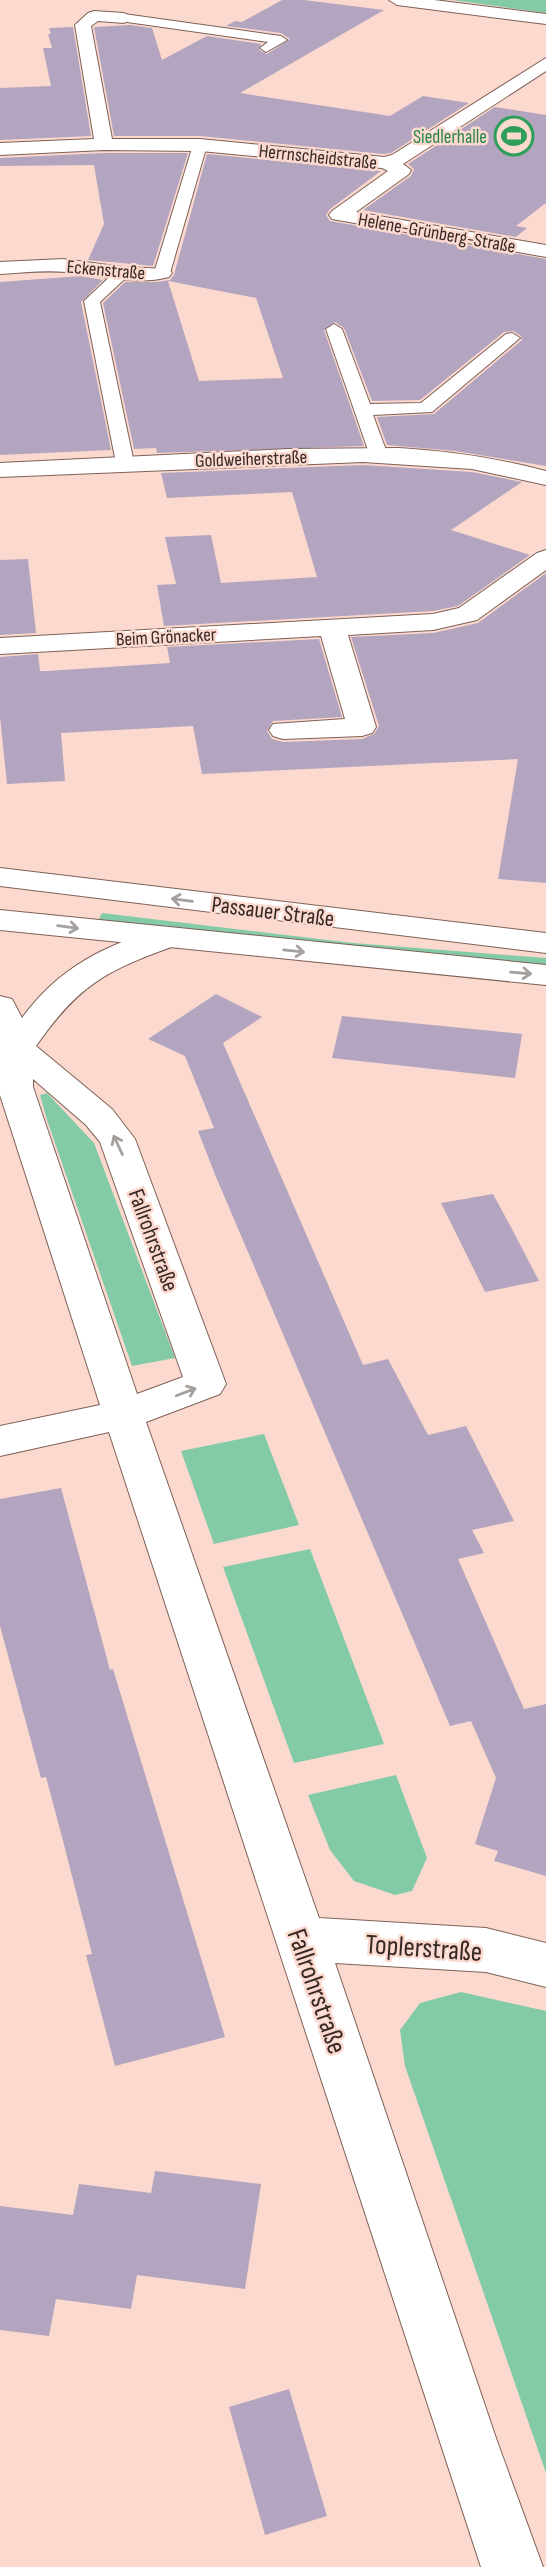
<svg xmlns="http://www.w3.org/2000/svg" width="546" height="2567" font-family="'Sofia Sans Condensed',sans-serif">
<rect width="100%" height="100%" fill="#fbd9ce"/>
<!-- green -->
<path fill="#83cba7" d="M 452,0 L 546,0 L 546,13 Z
M 102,913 L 353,943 L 546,958 L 546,966 L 98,921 Z
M 47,1093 L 94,1143 L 175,1358 L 132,1366 L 47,1120 L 40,1095 Z
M 264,1434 L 299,1525 L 214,1544 L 181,1451 Z
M 310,1549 L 384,1744 L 294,1763 L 223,1567 Z
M 396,1775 L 427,1858 L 412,1891 L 395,1895 L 354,1881 L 330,1850 L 308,1795 Z
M 461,1992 L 546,2011 L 546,2473 L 405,2066 L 400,2030 L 420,2003 Z"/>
<!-- building -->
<path fill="#b3a5bf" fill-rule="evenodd" d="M 282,0 L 304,0 L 384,10 L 240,93 L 390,116 L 423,96 L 469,103 L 391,153 L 384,154 L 200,136 L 114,136 L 94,27 L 130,25 L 152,28 L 162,60 L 207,36 L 261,44 L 259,50 L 267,54 L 290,39 L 281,33 L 226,26 L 235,21 L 242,22 Z
M 73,27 L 91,136 L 0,140 L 0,88 L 51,86 L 43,48 L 52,48 L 48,34 L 51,34 L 49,28 Z
M 495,107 L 546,115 L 546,203 L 516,226 L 527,228 L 516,237 L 363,210 L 411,176 L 414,169 L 408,164 Z
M 104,153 L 188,153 L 153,266 L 88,260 L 104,224 L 94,165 L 0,166 L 0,158 Z
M 207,154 L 381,171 L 330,209 L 326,215 L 330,221 L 546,259 L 546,466 L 455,451 L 387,445 L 377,417 L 434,414 L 522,340 L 521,336 L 513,331 L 504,332 L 420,400 L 372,401 L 344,328 L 335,322 L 324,330 L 364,446 L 157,453 L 156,448 L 134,449 L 103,303 L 125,282 L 157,282 L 170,280 L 174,275 ZM 168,281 L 256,298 L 283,378 L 199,381 Z
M 81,276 L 103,280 L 81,302 L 111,450 L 0,455 L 0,282 Z
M 363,465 L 472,472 L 522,482 L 451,530 L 530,555 L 458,606 L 433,611 L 164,626 L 157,585 L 176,584 L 165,537 L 211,535 L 221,583 L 317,577 L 292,492 L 167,498 L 161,473 Z
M 28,559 L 36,633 L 0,635 L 0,560 Z
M 546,573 L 546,883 L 498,879 L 518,759 L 202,774 L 193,726 L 61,733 L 65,781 L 7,784 L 0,717 L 0,657 L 38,654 L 40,671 L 47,671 L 170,663 L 167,647 L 319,639 L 342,717 L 273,721 L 267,731 L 272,739 L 283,742 L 362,739 L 374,734 L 379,726 L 351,637 L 433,633 L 478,623 Z
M 216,994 L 262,1017 L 223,1043 L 363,1365 L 388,1359 L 428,1435 L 466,1426 L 514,1521 L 472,1530 L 484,1553 L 458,1559 L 524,1709 L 546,1704 L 546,1876 L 494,1861 L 498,1851 L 475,1844 L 496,1778 L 471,1721 L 450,1726 L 216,1177 L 198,1131 L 214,1128 L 185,1056 L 148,1039 Z
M 342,1016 L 522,1034 L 515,1078 L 332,1058 Z
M 493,1194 L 513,1231 L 539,1281 L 485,1292 L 441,1203 Z
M 61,1488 L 110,1670 L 113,1669 L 225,2037 L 115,2066 L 86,1955 L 92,1954 L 62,1837 L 46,1777 L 41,1778 L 0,1626 L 0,1499 Z
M 155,2171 L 261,2184 L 245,2289 L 137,2275 L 131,2309 L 56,2299 L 49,2336 L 0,2330 L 0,2206 L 73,2215 L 79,2184 L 151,2193 Z
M 289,2389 L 327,2516 L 265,2535 L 229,2407 Z"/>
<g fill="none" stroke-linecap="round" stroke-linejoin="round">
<defs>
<path id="service" d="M 124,14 L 281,36 L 287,40 L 266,52 L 260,48 L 268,42 L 120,21 L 120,15 Z
M 200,141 L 207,145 L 170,273 L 168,276 L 156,276 L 154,273 L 193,145 Z
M 123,268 L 131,273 L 100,302 L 134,463 L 125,469 L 116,463 L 84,301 L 117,270 Z
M 334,324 L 342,329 L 370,404 L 421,403 L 506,334 L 512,333 L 520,338 L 432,412 L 373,415 L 387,453 L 378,459 L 369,453 L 326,329 Z"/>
<path id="minor" d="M 389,0 L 434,0 L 546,14 L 546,24 L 397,5 Z
M 94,11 L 124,13 L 132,18 L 124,23 L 98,21 L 91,26 L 112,139 L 200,139 L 384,157 L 392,155 L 546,58 L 546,71 L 403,164 L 411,170 L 409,174 L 356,212 L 546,245 L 546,257 L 332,219 L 329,215 L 332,211 L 388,171 L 382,168 L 200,151 L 104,150 L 0,155 L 0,143 L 94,139 L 75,25 L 88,13 Z
M 63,259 L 123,267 L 169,269 L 172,273 L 169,277 C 136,286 99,275 66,272 C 44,270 21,273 0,274 L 0,262 Z
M 399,448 C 449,451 497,458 546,471 L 546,485 L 472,469 L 363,462 L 0,477 L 0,463 L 288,449 Z
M 546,550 L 546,570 L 477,620 L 433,630 L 348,635 L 376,727 L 372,733 L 362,736 L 283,739 L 273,736 L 269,730 L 273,724 L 345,719 L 321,636 L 0,654 L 0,638 L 433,614 L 459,608 L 537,553 Z
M 166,928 L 177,931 L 182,938 L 177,945 C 107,970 79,984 36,1046 L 112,1109 L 135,1139 L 226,1384 L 220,1394 L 146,1422 L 319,1918 L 486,1928 L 546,1943 L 546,1987 L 486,1972 L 335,1963 L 497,2441 L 543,2567 L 481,2567 L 109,1432 L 0,1456 L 0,1426 L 100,1405 L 0,1095 L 0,996 L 12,999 L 22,1018 C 58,968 107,943 166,928 ZM 33,1079 L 86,1125 L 100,1142 L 183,1377 L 137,1394 L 33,1087 Z"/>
<path id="primary" d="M 0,868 L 546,933 L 546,953 L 0,886 Z
M 0,910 L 546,965 L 546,985 L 0,930 Z"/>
</defs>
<!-- service casing -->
<use href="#service" stroke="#7e6157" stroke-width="2"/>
<!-- minor casing -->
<use href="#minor" stroke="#7e6157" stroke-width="2"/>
<!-- primary casing -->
<use href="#primary" stroke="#7e6157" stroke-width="2"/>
<!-- service -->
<use href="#service" fill="#fff" fill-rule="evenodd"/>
<!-- minor -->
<use href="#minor" fill="#fff" fill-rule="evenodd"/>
<!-- primary -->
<use href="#primary" fill="#fff" fill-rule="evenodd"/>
</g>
<!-- one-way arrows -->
<defs><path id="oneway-shaft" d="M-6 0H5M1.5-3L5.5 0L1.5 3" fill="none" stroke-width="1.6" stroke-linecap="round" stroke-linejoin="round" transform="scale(1.75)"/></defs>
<g stroke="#a59f9d">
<use href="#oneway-shaft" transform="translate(182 900) rotate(-173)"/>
<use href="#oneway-shaft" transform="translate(68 927) rotate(7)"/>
<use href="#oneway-shaft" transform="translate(294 951) rotate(6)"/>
<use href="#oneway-shaft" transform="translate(521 973) rotate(5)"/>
<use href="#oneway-shaft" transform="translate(118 1145) rotate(-115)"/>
<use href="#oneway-shaft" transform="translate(186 1392) rotate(-21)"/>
</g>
<!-- icons -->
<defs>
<symbol id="stadium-ring" viewBox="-11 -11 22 22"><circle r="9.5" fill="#fbd9ce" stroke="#2e9e5b" stroke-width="1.5"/><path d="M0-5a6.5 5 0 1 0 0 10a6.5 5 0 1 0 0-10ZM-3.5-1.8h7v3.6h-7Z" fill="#2e9e5b"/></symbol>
</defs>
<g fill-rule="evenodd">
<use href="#stadium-ring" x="492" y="114" width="44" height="44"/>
</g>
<g text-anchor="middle" stroke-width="5" stroke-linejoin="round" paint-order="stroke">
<!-- far-leisure labels -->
<g font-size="19" fill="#27864d" stroke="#fbd9ce" text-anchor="end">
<text x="487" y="143">Siedlerhalle</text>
</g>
<!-- far-street labels -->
<g font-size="19" fill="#362925" stroke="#fbd9ce">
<text transform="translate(318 156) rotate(6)" y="7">Herrnscheidstraße</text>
<text transform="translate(437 232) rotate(10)" y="7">Helene-Grünberg-Straße</text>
<text transform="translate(106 269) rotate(5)" y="7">Eckenstraße</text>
<text transform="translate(251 458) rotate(-2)" y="7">Goldweiherstraße</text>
<text transform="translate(166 636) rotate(-3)" y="7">Beim Grönacker</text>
</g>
<!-- street labels -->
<g font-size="23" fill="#362925" stroke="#fbd9ce">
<text transform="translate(273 911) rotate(7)" y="8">Passauer Straße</text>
<text transform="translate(154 1240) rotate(70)" y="8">Fallrohrstraße</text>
</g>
<!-- near-street labels -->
<g font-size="28" fill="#362925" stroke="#fbd9ce">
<text transform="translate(424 1947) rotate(4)" y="10">Toplerstraße</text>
<text transform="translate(318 1991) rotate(71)" y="10">Fallrohrstraße</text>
</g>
</g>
</svg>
